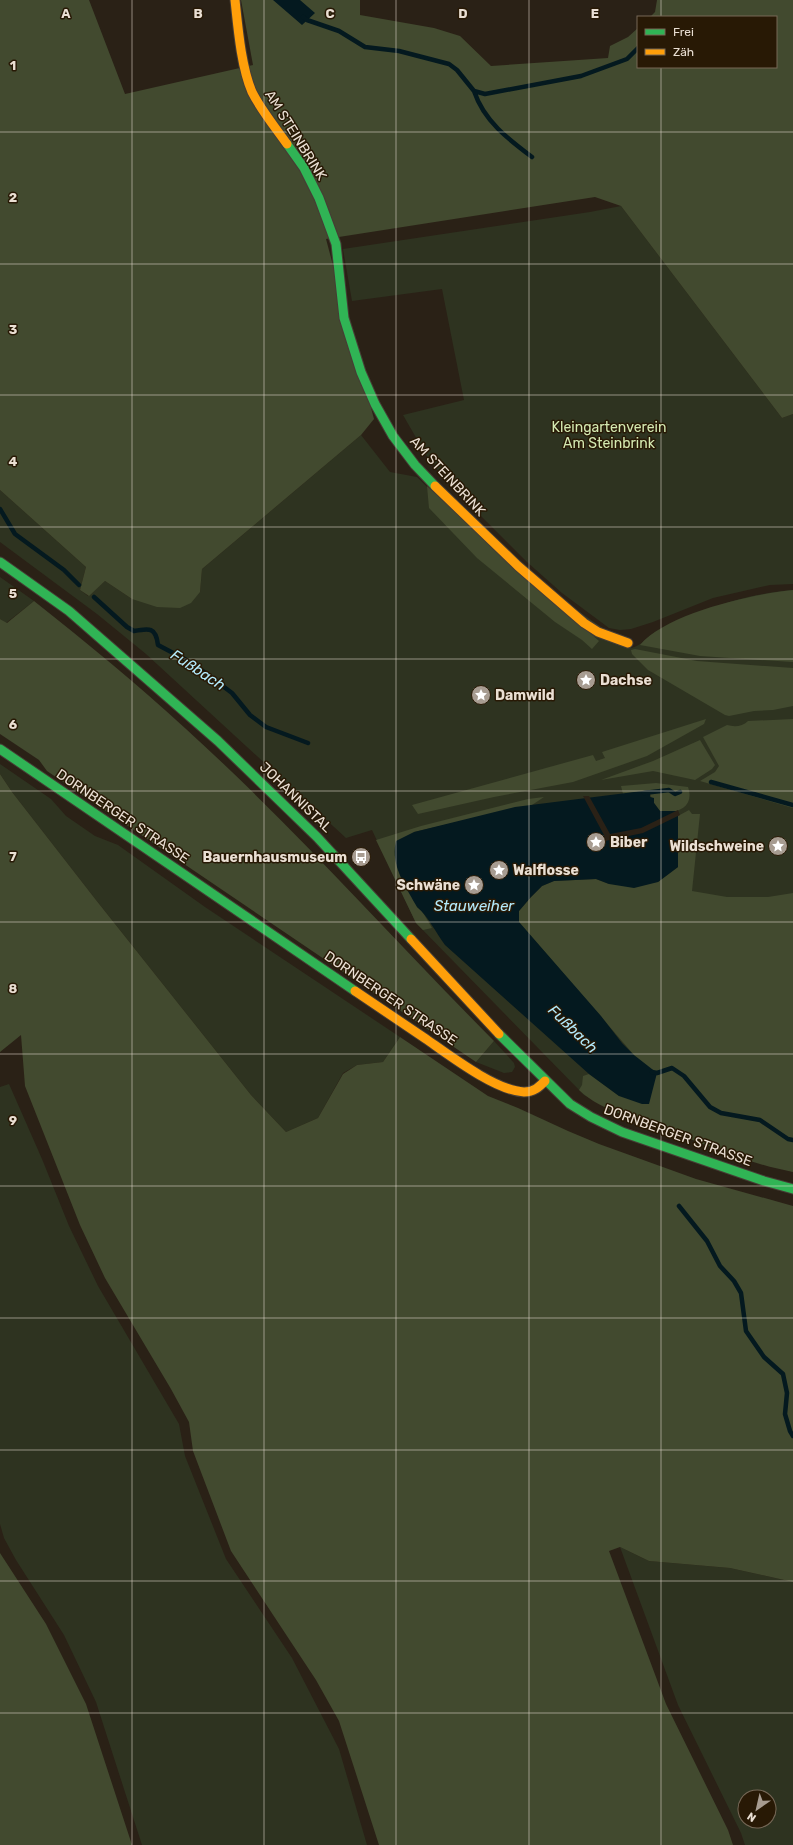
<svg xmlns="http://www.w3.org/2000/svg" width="793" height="1845" font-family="Rubik,sans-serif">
<rect width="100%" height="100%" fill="#2a2116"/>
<!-- green -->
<path fill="#2e3320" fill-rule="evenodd" d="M 621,206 L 782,418 L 793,414 L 793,584 L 770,585 L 713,598 L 653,622 L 631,629 L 620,630 L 609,628 L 562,593 L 527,562 L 457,492 L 429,460 L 403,415 L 464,400 L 442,289 L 352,301 L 343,249 L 590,212 Z
M 361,435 L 390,472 L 417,477 L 489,548 L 631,648 C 643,645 646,637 657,631 C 701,610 744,594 793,590 L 793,1172 L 719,1150 L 608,1108 L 584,1095 L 416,923 L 372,830 L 346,838 L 146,654 L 97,614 L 0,542 L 0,490 L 86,567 L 80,590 L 88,596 L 105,581 L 132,599 L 200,592 L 202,569 Z
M 0,577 L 34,601 L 6,623 L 0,619 Z
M 0,764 L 51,799 L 66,816 L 95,836 L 118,845 L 205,907 L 400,1037 L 383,1062 L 357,1065 L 343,1073 L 318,1118 L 286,1132 L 251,1095 L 96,900 L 12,792 L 0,774 Z
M 494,1041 L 514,1063 L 515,1067 L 512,1072 L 504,1073 L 476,1062 Z
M 9,1084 L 42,1159 L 69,1226 L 98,1286 L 179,1424 L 185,1456 L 226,1559 L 292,1658 L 339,1749 L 367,1845 L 142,1845 L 96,1702 L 64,1635 L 16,1560 L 4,1538 L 0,1524 L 0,1087 Z
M 620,1547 L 649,1561 L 730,1568 L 793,1582 L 793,1845 L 745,1845 L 741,1833 L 678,1705 ZM 745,1797 L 769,1797 L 769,1821 L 745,1821 Z"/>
<!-- forest -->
<path fill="#424a2f" d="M 0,0 L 89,0 L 125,94 L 253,65 L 241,0 L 360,0 L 360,15 L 434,28 L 460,36 L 491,66 L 608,58 L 610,46 L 628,37 L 638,28 L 638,67 L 776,67 L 776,17 L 650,17 L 655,12 L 657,0 L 793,0 L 793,414 L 782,418 L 621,206 L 595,197 L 326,239 L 374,419 L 361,435 L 202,569 L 200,592 L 191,603 L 180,608 L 157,607 L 132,599 L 105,581 L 89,596 L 80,590 L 86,567 L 0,490 Z
M 427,486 L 599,641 L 592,649 L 582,640 L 555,622 L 477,558 L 429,508 Z
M 793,590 L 793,662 L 700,656 L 640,645 C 667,613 752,594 793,590 Z
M 34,601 C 86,642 137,684 186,729 C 294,827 391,937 494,1041 L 476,1062 L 47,771 L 39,760 L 0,734 L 0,619 L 7,623 Z
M 635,649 L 697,661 L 793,668 L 793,706 L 773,710 L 754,711 L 729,716 L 725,715 L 648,670 L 632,654 L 631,650 Z
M 706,719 L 704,724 L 647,756 L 573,782 L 494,797 L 418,814 L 412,805 L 593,755 L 596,761 L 605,758 L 602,752 Z
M 793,719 L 793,808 L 700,781 L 715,772 L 719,766 L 703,737 L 727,725 C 734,727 742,727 748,721 Z
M 700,740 L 715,765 L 712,769 L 695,780 L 653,771 L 601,780 L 653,761 Z
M 0,774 L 12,792 L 96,900 L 251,1095 L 286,1132 L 318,1118 L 343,1074 L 357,1065 L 383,1062 L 400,1037 L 488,1096 L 518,1108 L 568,1131 L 599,1144 L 696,1179 L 793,1206 L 793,1582 L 730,1568 L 649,1561 L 620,1547 L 609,1551 L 666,1704 L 728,1830 L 733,1845 L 379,1845 L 339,1721 L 316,1680 L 231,1551 L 193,1451 L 189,1422 L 171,1389 L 105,1278 L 80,1225 L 25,1086 L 21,1035 L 0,1052 Z
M 656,783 L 688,787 C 695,807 677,815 660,811 C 655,804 650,799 650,790 L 623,794 L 621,786 Z
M 544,797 L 532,805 L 414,832 L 417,907 L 422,911 L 432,928 L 423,930 L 416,923 L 376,840 L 421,826 L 528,799 Z
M 689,810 L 692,814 L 700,814 L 692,891 L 727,897 L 768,897 L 793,893 L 793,1172 C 750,1164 709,1146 668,1130 C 639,1119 602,1112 579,1090 L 582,1085 L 583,1076 L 589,1074 L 619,1096 L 634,1055 L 519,922 L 519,911 L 531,897 L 542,886 L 554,881 L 596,879 L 609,884 L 658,882 L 678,867 L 678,816 Z
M 0,1553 L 46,1624 L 86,1704 L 132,1845 L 0,1845 Z"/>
<!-- water -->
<path fill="#04191f" d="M 273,0 L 300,0 L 315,13 L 302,25 Z
M 650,790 L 650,797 L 654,798 L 654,803 L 660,811 L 676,811 L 678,816 L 678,867 L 658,882 L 634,888 L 609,884 L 596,879 L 554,881 L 542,886 L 531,897 L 519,911 L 519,922 L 601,1016 L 622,1043 L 634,1055 L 657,1073 L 649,1104 L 642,1104 L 619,1096 L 589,1074 L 445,945 C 436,933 428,916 417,907 C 406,887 390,865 396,841 L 414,832 L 515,807 Z"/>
<!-- pier -->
<path fill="#2a2116" d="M 583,796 L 589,796 L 610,834 L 641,828 L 678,810 L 680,815 L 643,833 L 605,841 L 604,835 Z"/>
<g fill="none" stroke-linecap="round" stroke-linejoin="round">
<!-- stream -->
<path stroke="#04191f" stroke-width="4.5" d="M 303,17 L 307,20 L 339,31 L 365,47 L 399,51 L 449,64 L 457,70 L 474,91 L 485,94 L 581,76 L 627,59 L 638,48
M 474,91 C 484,121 508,139 532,157
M 0,509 L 15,534 L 64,570 L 79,585
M 94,597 L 127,627 L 134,631 C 149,628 156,627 158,645 L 192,663 L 232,693 L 250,715 L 266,727 L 308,743
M 711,782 L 793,805
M 644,793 L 669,790 L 675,794 L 680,792
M 652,1072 L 657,1073 L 672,1068 L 684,1076 L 710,1107 L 721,1113 L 760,1120 L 788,1139 L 793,1140
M 679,1206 L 707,1241 L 720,1266 L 734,1281 L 741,1293 L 746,1331 L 764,1357 L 783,1374 L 787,1393 L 785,1414 L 790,1431 L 793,1436"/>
<defs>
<path id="fast" d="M 287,144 L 304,168 L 319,198 L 336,244 L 344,318 L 361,372 L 375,404 L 393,436 L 415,465 L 435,486
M 0,562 L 69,611 L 218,741 L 317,837 L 411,939
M 0,749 L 355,991
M 499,1034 L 570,1104 L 591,1117 L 622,1132 L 764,1181 L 793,1189"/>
<path id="slow" d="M 235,0 C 238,28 241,66 252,92 C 261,110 275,127 287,144
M 435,486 L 518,566 L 584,623 L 598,632 L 628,643
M 411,939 L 499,1034
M 355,991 C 379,1007 402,1023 426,1039 C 449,1055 496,1091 524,1092 C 534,1092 539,1087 545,1081"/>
</defs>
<!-- fast casing -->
<use href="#fast" stroke="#463d35" stroke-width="11"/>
<!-- slow casing -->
<use href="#slow" stroke="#463d35" stroke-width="11"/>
<!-- fast -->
<use href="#fast" stroke="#30b455" stroke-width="9"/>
<!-- slow -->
<use href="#slow" stroke="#ff9f0a" stroke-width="9"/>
</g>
<!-- grid -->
<path fill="none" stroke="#eadfd3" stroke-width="1" stroke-opacity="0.55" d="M 132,0 L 132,1845M 264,0 L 264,1845M 396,0 L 396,1845M 529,0 L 529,1845M 661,0 L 661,17M 661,67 L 661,1845M 0,132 L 793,132M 0,264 L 793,264M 0,395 L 793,395M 0,527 L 793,527M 0,659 L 793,659M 0,791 L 793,791M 0,922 L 793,922M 0,1054 L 793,1054M 0,1186 L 793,1186M 0,1318 L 793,1318M 0,1450 L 793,1450M 0,1581 L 793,1581M 0,1713 L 793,1713"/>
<!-- icons -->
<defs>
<symbol id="sight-disc" viewBox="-11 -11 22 22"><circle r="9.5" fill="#a79c91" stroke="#281905"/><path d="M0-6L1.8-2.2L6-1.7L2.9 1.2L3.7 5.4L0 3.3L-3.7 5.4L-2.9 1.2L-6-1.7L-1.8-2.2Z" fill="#fff"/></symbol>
<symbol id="bus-disc" viewBox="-11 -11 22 22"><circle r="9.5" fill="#a79c91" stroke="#281905"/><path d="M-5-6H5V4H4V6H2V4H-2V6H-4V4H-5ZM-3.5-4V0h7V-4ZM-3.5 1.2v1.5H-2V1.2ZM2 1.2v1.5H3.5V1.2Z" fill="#fff"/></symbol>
</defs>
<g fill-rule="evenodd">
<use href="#sight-disc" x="575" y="669" width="22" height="22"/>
<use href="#sight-disc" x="470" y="684" width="22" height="22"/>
<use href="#sight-disc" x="585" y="831" width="22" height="22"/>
<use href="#sight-disc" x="767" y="835" width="22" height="22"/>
<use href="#bus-disc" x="350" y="846" width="22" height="22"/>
<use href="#sight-disc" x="488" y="859" width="22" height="22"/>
<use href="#sight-disc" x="463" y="874" width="22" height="22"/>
</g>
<g text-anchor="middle" stroke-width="3" stroke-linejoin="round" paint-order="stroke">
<!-- street labels -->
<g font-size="14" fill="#eadfd3" stroke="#281905">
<text transform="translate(296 135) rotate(58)" y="5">AM STEINBRINK</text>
<text transform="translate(448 476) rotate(47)" y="5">AM STEINBRINK</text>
<text transform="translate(296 797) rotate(44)" y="5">JOHANNISTAL</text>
<text transform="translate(123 816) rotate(34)" y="5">DORNBERGER STRASSE</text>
<text transform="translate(391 998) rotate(34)" y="5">DORNBERGER STRASSE</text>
<text transform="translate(678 1135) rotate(20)" y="5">DORNBERGER STRASSE</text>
</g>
<!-- park labels -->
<g font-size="14" fill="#d4e9b1" stroke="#281905">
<text x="609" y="432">Kleingartenverein<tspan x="609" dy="16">Am Steinbrink</tspan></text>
</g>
<!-- poi labels -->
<g font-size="14" font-weight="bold" fill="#eadfd3" stroke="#281905" text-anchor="start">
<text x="600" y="685">Dachse</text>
<text x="495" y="700">Damwild</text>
<text x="610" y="847">Biber</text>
<text x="764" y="851" text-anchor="end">Wildschweine</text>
<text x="347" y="862" text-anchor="end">Bauernhausmuseum</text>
<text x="513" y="875">Walflosse</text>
<text x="460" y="890" text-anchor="end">Schwäne</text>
</g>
<!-- water labels -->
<g font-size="15" font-style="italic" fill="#b2eafc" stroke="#281905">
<text transform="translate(198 670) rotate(33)" y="5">Fußbach</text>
<text x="474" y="911">Stauweiher</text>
<text transform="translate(573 1029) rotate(44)" y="5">Fußbach</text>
</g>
</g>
<g font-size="13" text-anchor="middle" font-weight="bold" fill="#eadfd3" stroke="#281905" stroke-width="3" stroke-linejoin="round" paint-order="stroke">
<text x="66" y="18">A</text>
<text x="198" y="18">B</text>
<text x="330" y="18">C</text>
<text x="463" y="18">D</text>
<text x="595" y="18">E</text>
<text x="13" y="70">1</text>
<text x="13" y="202">2</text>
<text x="13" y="334">3</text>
<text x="13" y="466">4</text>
<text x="13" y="598">5</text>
<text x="13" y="729">6</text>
<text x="13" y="861">7</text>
<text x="13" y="993">8</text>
<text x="13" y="1125">9</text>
</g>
<!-- legend -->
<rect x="637" y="16" width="140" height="52" fill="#281905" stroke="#766857"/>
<rect x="645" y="29" width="20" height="6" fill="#30b455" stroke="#766857"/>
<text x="673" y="36" font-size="12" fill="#eadfd3">Frei</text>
<rect x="645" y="49" width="20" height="6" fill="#ff9f0a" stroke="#766857"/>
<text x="673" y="56" font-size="12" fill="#eadfd3">Zäh</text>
<!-- north arrow -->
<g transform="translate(757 1809) rotate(214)"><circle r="19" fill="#281905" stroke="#766857"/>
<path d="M0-3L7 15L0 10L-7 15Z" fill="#a79c91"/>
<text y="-6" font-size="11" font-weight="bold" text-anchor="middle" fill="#eadfd3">N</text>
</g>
</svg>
